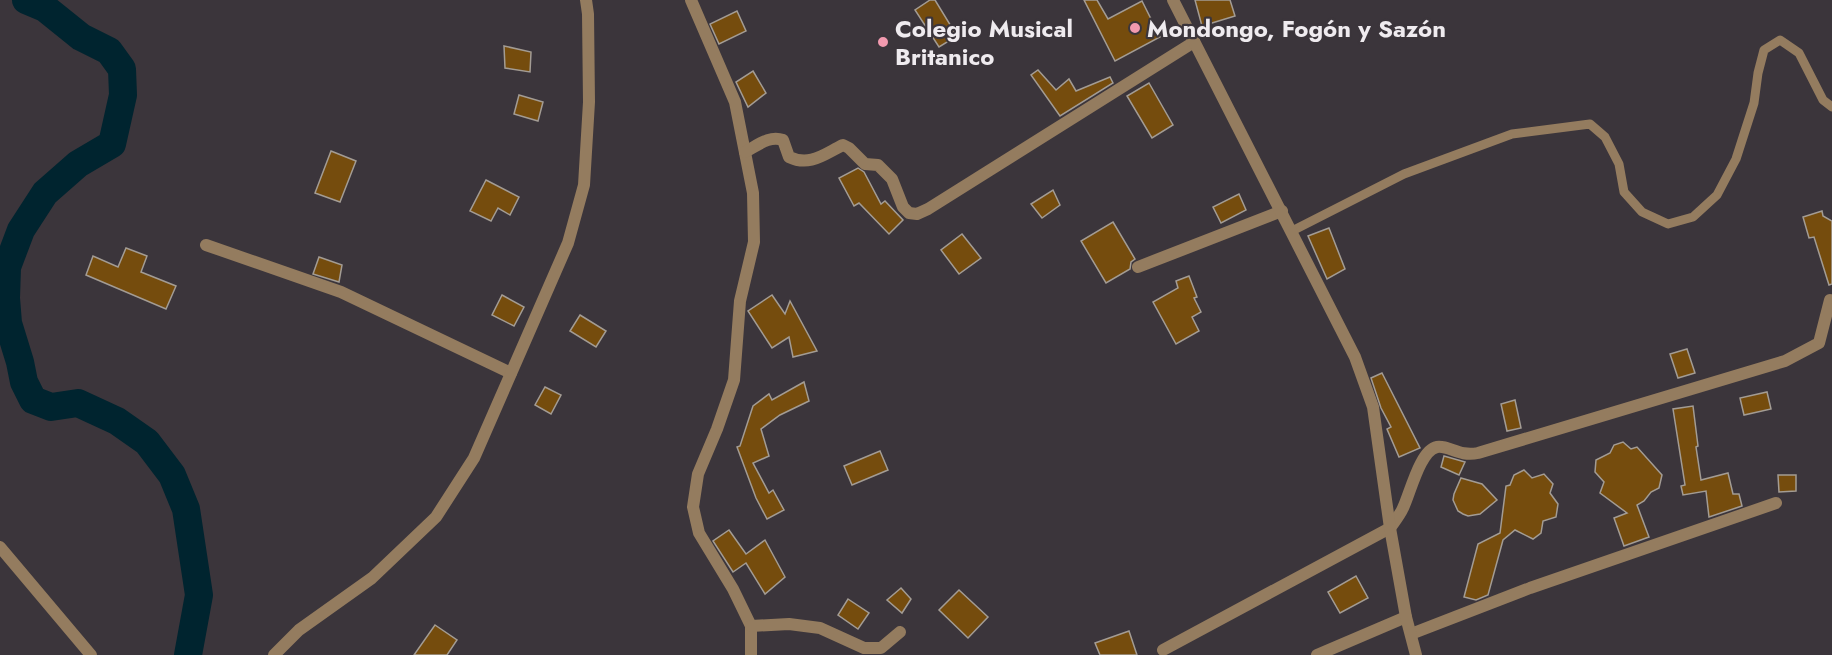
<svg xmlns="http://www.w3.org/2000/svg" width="1832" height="655" font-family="Jost,sans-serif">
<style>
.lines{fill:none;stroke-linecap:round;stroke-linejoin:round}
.river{stroke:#00242f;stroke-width:28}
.building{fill:#754c0d;stroke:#a39c94;stroke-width:1.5}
.service{stroke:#947c5f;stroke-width:9}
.minor{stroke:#947c5f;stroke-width:12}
.tertiary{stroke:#947c5f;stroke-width:12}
.poi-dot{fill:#f29aaf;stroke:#3b353b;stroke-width:2}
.labels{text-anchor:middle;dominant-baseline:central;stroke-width:4.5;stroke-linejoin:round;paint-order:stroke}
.poi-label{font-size:24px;font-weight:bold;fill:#efebef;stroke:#3b353b;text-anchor:start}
</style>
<rect width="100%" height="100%" fill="#3b353b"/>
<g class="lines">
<path class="river" d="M26 0 45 8 81 37 109 51 122 69 123 95 112 144 78 164 45 193 21 230 7 267 6 298 8 323 20 362 24 382 33 400 51 407 78 403 117 421 147 442 172 475 186 509 199 595 188 655"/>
</g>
<g class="building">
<path d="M930 0H935L957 36 939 47 915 10Z"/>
<path d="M1084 0H1097L1108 19 1142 1 1160 37 1115 61Z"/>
<path d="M1195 0H1230L1235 16 1202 26Z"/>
<path d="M737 11 746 31 719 44 710 24Z"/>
<path d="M504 46 531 52 530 72 505 68Z"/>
<path d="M1038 70 1056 90 1069 79 1076 91 1110 77 1113 83 1060 116 1031 75Z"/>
<path d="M753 71 766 93 748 107 736 82Z"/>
<path d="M1149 83 1173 125 1152 138 1127 96Z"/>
<path d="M519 95 543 102 538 121 514 114Z"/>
<path d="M331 151 356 161 340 202 315 193Z"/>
<path d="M858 168 864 172 881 204 885 201 903 220 889 234 859 203 854 206 839 178Z"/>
<path d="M486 180 519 197 510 215 498 208 491 221 470 211Z"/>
<path d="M1053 190 1060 205 1042 218 1031 204Z"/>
<path d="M1239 194 1246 210 1221 223 1213 207Z"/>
<path d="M1822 211 1823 216 1832 221V284L1829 285 1814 237 1809 238 1803 217Z"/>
<path d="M1113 222 1135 259 1131 262 1130 269 1106 283 1081 241Z"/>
<path d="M1329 228 1345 269 1327 279 1308 236Z"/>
<path d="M962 234 981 258 959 274 941 250Z"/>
<path d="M126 248 147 256 141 272 176 286 166 309 86 275 93 256 118 267Z"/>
<path d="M319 257 342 265 339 282 313 274Z"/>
<path d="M1189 276 1197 297 1194 298 1201 312 1192 317 1199 331 1176 344 1153 302 1178 288 1176 281Z"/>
<path d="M502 295 524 307 514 326 492 315Z"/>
<path d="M772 295 785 314 790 301 817 351 793 357 789 337 772 348 748 311Z"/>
<path d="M580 315 606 331 596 347 570 331Z"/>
<path d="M1687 349 1695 373 1678 378 1670 354Z"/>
<path d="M1382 373 1420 448 1399 457 1387 429 1391 427 1381 408 1371 378Z"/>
<path d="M804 382 809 401 780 415 761 429 769 456 753 463 769 493 773 490 784 510 767 519 756 498 737 447 740 446 753 406 769 394 772 400Z"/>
<path d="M545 387 561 395 551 414 535 405Z"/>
<path d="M1767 392 1771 409 1744 415 1740 398Z"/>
<path d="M1515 400 1521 428 1507 431 1501 404Z"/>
<path d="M1693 406 1698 446 1696 447 1701 480 1728 473 1733 494H1739L1742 506 1709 517 1706 491 1683 495 1681 486 1685 485 1673 409Z"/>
<path d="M1623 442 1631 449 1637 447 1662 475 1659 488 1651 492 1644 501 1637 505 1649 537 1624 546 1614 518 1627 513 1600 493 1604 482 1595 472 1596 460 1610 453 1614 445Z"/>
<path d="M880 451 888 470 852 485 844 466Z"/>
<path d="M1444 456 1465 462 1459 475 1441 467Z"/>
<path d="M1524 470 1532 478 1544 474 1553 484 1550 493 1558 504 1556 517 1543 521 1541 533 1533 539 1515 530 1503 540 1488 595 1476 600 1464 597 1478 544 1500 533 1506 486 1510 485 1514 475Z"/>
<path d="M1778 475H1796V491L1779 492Z"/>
<path d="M1461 478 1482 484 1497 500 1480 514 1468 516 1463 514 1458 511 1453 500 1454 494Z"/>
<path d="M729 530 746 554 765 540 785 577 765 594 746 563 733 572 713 541Z"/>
<path d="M1356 576 1368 598 1340 613 1328 592Z"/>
<path d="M901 588 911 599 902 613 887 600Z"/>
<path d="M959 590 988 617 968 638 939 610Z"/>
<path d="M848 599 869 613 858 629 838 615Z"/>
<path d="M435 625 457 640 447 655H414Z"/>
<path d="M1129 631 1137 655H1100L1095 643Z"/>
</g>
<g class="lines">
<path class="service" d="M1292 231 1404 174 1512 134 1590 124 1605 137 1619 164 1624 192 1642 212 1668 224 1693 217 1717 195 1736 159 1754 103 1758 73 1764 50 1780 40 1799 53 1823 100 1832 107"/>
<g class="minor">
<path d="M691 0 735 102 753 193 754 242 740 301 734 380 717 429 698 474 693 507 699 533 733 589 751 626V655"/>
<path d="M745 152C757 146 769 135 783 140L789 157C810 167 824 154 843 145L849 148 865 164 878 165 892 179 903 207 909 213 917 214 928 209 1194 42"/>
<path d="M206 245 341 292 511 373"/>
<path d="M1138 267 1282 211"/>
<path d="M0 547 91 655"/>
<path d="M751 626 789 624 820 628 864 648H881L900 632"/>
<path d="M1411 634 1530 588 1776 503"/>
<path d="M1163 650 1390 528C1395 521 1400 515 1403 508 1410 494 1420 450 1437 447 1449 445 1459 457 1478 453L1785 361 1819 343 1830 300"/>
<path d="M274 655 299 630 372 578 436 517 474 458 568 243 584 185 589 102 588 14 586 0"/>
<path d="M1317 655 1406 617"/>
</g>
<path class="tertiary" d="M1173 0 1355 357 1373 407 1390 528 1406 617 1416 655"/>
</g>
<g class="poi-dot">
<circle cx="1135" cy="28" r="6"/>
<circle cx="883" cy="42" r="6"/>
</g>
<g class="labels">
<g class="poi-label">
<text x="895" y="28">Colegio Musical<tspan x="895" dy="28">Britanico</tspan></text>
<text x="1147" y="28">Mondongo, Fogón y Sazón</text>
</g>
</g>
</svg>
